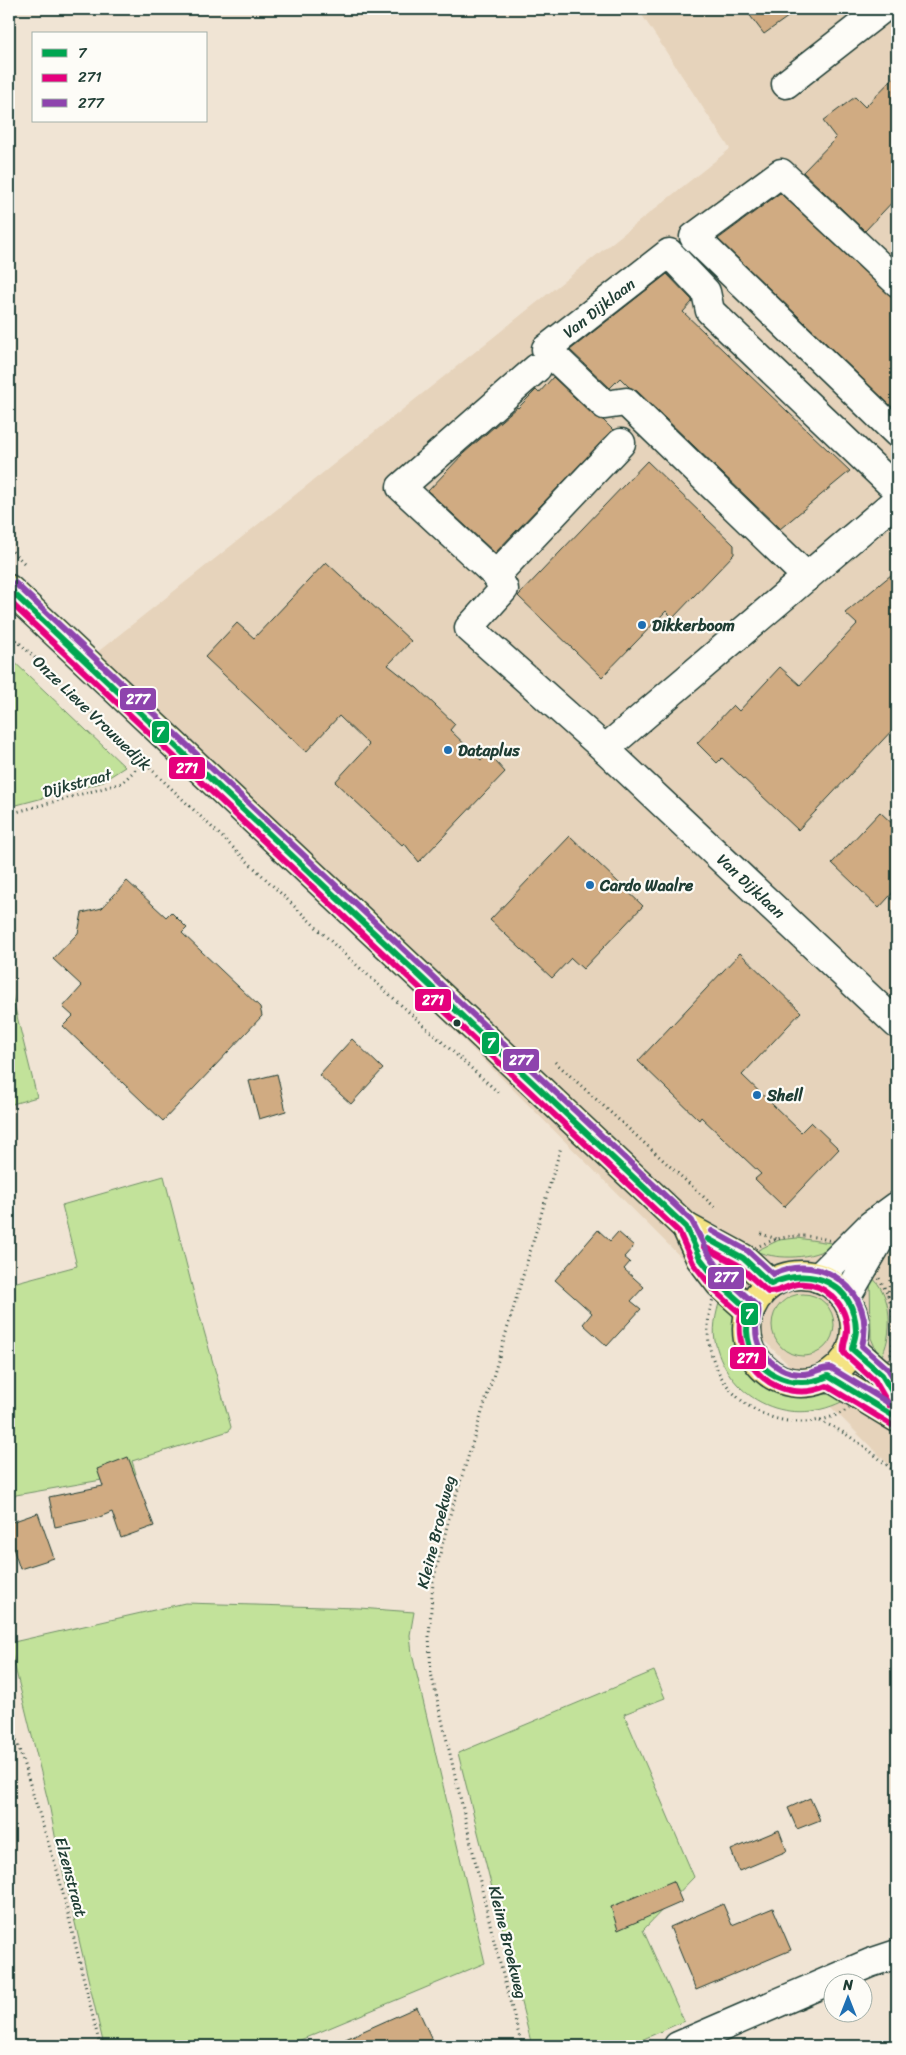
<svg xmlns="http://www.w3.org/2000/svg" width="906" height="2055" font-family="Sriracha,sans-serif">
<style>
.built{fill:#e6d3bb}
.green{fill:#c2e29a;stroke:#709067}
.building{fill:#d0ab82;stroke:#1f3d34}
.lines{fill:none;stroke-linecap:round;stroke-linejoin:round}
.minor-casing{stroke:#1f3d34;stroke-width:31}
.major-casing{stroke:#1f3d34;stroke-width:31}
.path{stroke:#1f3d34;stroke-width:3;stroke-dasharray:1 4;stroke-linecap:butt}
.minor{stroke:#fdfcf7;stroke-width:28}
.major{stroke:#f4e382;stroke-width:28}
.bus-1-casing{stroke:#fdfcf7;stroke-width:10}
.bus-2-casing{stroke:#fdfcf7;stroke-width:10}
.bus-3-casing{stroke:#fdfcf7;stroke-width:10}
.bus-1{stroke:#00a651;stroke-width:6}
.bus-2{stroke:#e5007d;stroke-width:6}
.bus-3{stroke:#8e44ad;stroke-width:6}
.poi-dot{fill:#1f6fb2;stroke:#fdfcf7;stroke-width:2}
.bus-dot{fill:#1f3d34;stroke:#fdfcf7;stroke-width:2}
.labels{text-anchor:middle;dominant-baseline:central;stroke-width:4.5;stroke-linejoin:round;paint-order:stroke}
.street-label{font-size:16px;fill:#1f3d34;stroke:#fdfcf7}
.poi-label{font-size:16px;font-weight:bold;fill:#1f3d34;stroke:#fdfcf7;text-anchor:start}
.line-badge{stroke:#fdfcf7;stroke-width:2}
.badge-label{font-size:14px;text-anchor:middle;font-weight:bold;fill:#fff}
</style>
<rect width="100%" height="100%" fill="#f0e4d4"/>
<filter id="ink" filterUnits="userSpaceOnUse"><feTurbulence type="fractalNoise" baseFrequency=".02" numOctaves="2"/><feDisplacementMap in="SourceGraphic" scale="10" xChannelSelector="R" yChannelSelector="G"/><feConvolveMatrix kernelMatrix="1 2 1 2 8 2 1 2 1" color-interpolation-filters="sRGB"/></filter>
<g filter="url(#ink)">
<path class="built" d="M638 9H897V1473L85 662 730 149Z"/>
<g class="green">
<path d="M9 657 125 767 100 783 9 807Z"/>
<path d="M9 984 37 1097 9 1105Z"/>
<path d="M164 1176 197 1306 231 1427 229 1431 132 1461 136 1474 16 1495 9 1504V1284L77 1266 62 1205Z"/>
<path d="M797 1238 831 1243 832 1246C812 1259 780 1260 758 1252V1250L779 1240Z"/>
<path d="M870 1276C893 1293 894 1336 880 1359L871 1338Z"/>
<path d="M722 1292C725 1299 732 1308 734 1316 736 1331 734 1347 741 1361 751 1381 786 1390 805 1393 822 1396 829 1391 847 1399 792 1430 729 1402 715 1341 712 1325 718 1307 722 1292Z"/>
<circle cx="803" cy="1325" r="31"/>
<path d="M185 1603 359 1608 414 1612 410 1635 412 1654 485 1963 286 2046H104L57 1846 50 1809 9 1643Z"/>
<path d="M654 1671 665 1698 624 1714 694 1877 643 1930 684 2021 628 2046H532L458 1753Z"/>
</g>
<g class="building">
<path d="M745 9H799L764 34Z"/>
<path d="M897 74V197L865 231 803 172 836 138 823 121 855 97 865 107Z"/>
<path d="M780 193 897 302V412L718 239Z"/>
<path d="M667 274 692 300V302L683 312 850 471 780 529 637 391 629 387 620 378 610 388 570 350Z"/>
<path d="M553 377 594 416 603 420 613 430 495 553 428 491 464 453 517 407 518 408 536 390 539 393Z"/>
<path d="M647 461 734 545V554L673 618 666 611 602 677 518 596Z"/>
<path d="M326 562 411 641 388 665 417 688 455 724 450 730 481 760 488 753 505 772 419 862 404 843 402 845 335 782 369 745 339 716 306 752 205 657 237 623 254 638Z"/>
<path d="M897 570V725L798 830 722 758 717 763 697 743 733 705 739 711 780 667 800 685 857 624 845 613Z"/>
<path d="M880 812 897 828V888L879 908 832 863Z"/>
<path d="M570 836 643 906 583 969 571 958 552 978 490 920Z"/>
<path d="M127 881 166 917 171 912 187 928 182 933 260 1007 262 1016 163 1121 63 1026 73 1016 63 1007 82 986 53 959 78 933 82 913 102 908Z"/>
<path d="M740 953 801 1012 742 1075 801 1132 811 1122 839 1149 784 1207 755 1179 761 1174 701 1117 699 1120 638 1061Z"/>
<path d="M352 1039 383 1069 351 1104 319 1075Z"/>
<path d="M277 1074 286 1111 259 1119 249 1081Z"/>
<path d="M598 1230 610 1241 618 1232 634 1246 624 1257 630 1262 624 1269 644 1287 631 1301 641 1309 607 1346 583 1324 592 1313 555 1280Z"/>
<path d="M128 1457 154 1526 121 1538 112 1512 97 1518 55 1527 49 1497 103 1486 97 1469Z"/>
<path d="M38 1513 54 1558 20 1569 9 1536V1523Z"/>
<path d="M810 1798 820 1820 797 1829 788 1808Z"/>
<path d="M779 1830 787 1851 739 1871 731 1850Z"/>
<path d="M673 1881 682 1902 618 1930 611 1907Z"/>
<path d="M723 1904 732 1925 773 1908 791 1950 696 1990 670 1927Z"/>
<path d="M417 2007 435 2046H330Z"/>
</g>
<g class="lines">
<g class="minor-casing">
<g id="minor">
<path d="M786 84 882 9"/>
<path d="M897 282 781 173 694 237 897 433"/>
<path d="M537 368 401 487 496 575 504 589 469 628 605 749 897 1024"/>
<path d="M496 575 621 443"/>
<path d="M807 577 626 402 605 405 546 349 669 253 706 292 710 311 897 490"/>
<path d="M605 749 897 500"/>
<path d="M818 1278 871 1225 897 1206"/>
<path d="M846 1298 894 1215"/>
<path d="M678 2046 870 1963 897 1954"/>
</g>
</g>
<g class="major-casing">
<g id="major">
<path d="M9 589 686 1227 743 1258 771 1284"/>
<path d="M686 1227 700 1258 720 1284 750 1311"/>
<circle cx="801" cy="1329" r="54"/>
<path d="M852 1349 882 1375 897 1400"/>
<path d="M828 1376 897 1418"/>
</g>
</g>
<g class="path">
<path d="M9 548 26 565"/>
<path d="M9 633 340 950 501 1095"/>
<path d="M9 814 122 783 148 757"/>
<path d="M555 1062 717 1209"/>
<path d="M761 1234 777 1239"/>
<circle cx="801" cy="1329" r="93"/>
<path d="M888 1296 890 1280"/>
<path d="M820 1421C851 1434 872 1452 897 1474"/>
<path d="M9 1717 59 1877 100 2046"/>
<path d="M522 2046 494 1941 431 1673 429 1636 433 1582 449 1518 493 1377 561 1147"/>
</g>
<use href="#minor" class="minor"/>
<use href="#major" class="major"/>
<g class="bus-1-casing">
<g id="bus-1">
<path d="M9 589 686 1227 700 1258 720 1284 750 1311C749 1317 747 1324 747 1331 749 1373 793 1393 828 1376L897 1418"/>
<path d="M708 1239 743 1258 771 1284C810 1265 855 1283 856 1330 856 1336 853 1343 852 1349L882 1375 897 1400"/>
</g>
</g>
<g class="bus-2-casing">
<g id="bus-2">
<path d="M9 601 679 1232 693 1263 714 1290 741 1314C731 1365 779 1407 827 1386L892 1425"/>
<path d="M704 1247 738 1265 768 1292C778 1293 788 1285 798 1284 824 1282 847 1304 847 1330 847 1338 842 1345 844 1353L875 1381 889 1405"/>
</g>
</g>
<g class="bus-3-casing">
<g id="bus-3">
<path d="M15 583 692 1221 708 1253 726 1278 758 1307C760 1314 756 1322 756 1329 756 1354 778 1374 801 1374 812 1375 821 1367 831 1368L897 1408"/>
<path d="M712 1231 748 1251 773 1274C822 1251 877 1292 862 1346L888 1369 897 1383"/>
</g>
</g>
<use href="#bus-1" class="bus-1"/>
<use href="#bus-2" class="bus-2"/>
<use href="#bus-3" class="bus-3"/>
</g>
</g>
<g class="poi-dot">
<circle cx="642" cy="625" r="5"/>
<circle cx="448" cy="750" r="5"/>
<circle cx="590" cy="885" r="5"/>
<circle cx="757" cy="1095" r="5"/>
</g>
<circle class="bus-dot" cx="457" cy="1023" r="4.5"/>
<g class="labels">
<g class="street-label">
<text transform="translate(599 308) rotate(-38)">Van Dijklaan</text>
<text transform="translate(92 713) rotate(44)">Onze Lieve Vrouwedijk</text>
<text transform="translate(77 783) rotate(-15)">Dijkstraat</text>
<text transform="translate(751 886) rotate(43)">Van Dijklaan</text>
<text transform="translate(436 1532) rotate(-76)">Kleine Broekweg</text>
<text transform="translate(71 1877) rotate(75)">Elzenstraat</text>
<text transform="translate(508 1942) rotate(76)">Kleine Broekweg</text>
</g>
<g class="poi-label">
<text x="652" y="625">Dikkerboom</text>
<text x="458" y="750">Dataplus</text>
<text x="600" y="885">Cardo Waalre</text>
<text x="767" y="1095">Shell</text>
</g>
</g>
<g class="line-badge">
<rect x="119" y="687" width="38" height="24" rx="5" fill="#8e44ad"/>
<rect x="151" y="720" width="19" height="24" rx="5" fill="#00a651"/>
<rect x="168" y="756" width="38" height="24" rx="5" fill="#e5007d"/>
<rect x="414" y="988" width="38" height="24" rx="5" fill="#e5007d"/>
<rect x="481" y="1031" width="19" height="24" rx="5" fill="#00a651"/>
<rect x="502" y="1048" width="38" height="24" rx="5" fill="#8e44ad"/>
<rect x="707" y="1266" width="38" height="24" rx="5" fill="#8e44ad"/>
<rect x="740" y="1302" width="19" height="24" rx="5" fill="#00a651"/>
<rect x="729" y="1346" width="38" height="24" rx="5" fill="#e5007d"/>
</g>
<g class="badge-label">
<text x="138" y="704">277</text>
<text x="160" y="737">7</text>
<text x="187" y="773">271</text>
<text x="433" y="1005">271</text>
<text x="491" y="1048">7</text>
<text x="521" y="1065">277</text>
<text x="726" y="1282">277</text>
<text x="749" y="1319">7</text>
<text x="748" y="1363">271</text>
</g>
<rect width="906" height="2055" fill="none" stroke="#fdfcf7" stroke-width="30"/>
<rect x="15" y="15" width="876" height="2025" fill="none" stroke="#1f3d34" stroke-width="2" filter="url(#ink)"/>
<rect x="32" y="32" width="175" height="90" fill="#fdfcf7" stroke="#a4b0a9"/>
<rect x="42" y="49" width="25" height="8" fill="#00a651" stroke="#a4b0a9"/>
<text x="78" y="58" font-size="15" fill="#1f3d34">7</text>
<rect x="42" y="74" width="25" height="8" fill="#e5007d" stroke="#a4b0a9"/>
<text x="78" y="82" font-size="15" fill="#1f3d34">271</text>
<rect x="42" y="99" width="25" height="8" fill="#8e44ad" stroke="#a4b0a9"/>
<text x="78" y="108" font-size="15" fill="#1f3d34">277</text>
<g transform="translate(848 1998)"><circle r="24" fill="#fdfcf7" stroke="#a4b0a9"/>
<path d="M0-4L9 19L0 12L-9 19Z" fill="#1f6fb2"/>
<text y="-8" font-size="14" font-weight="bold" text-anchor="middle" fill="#1f3d34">N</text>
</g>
</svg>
